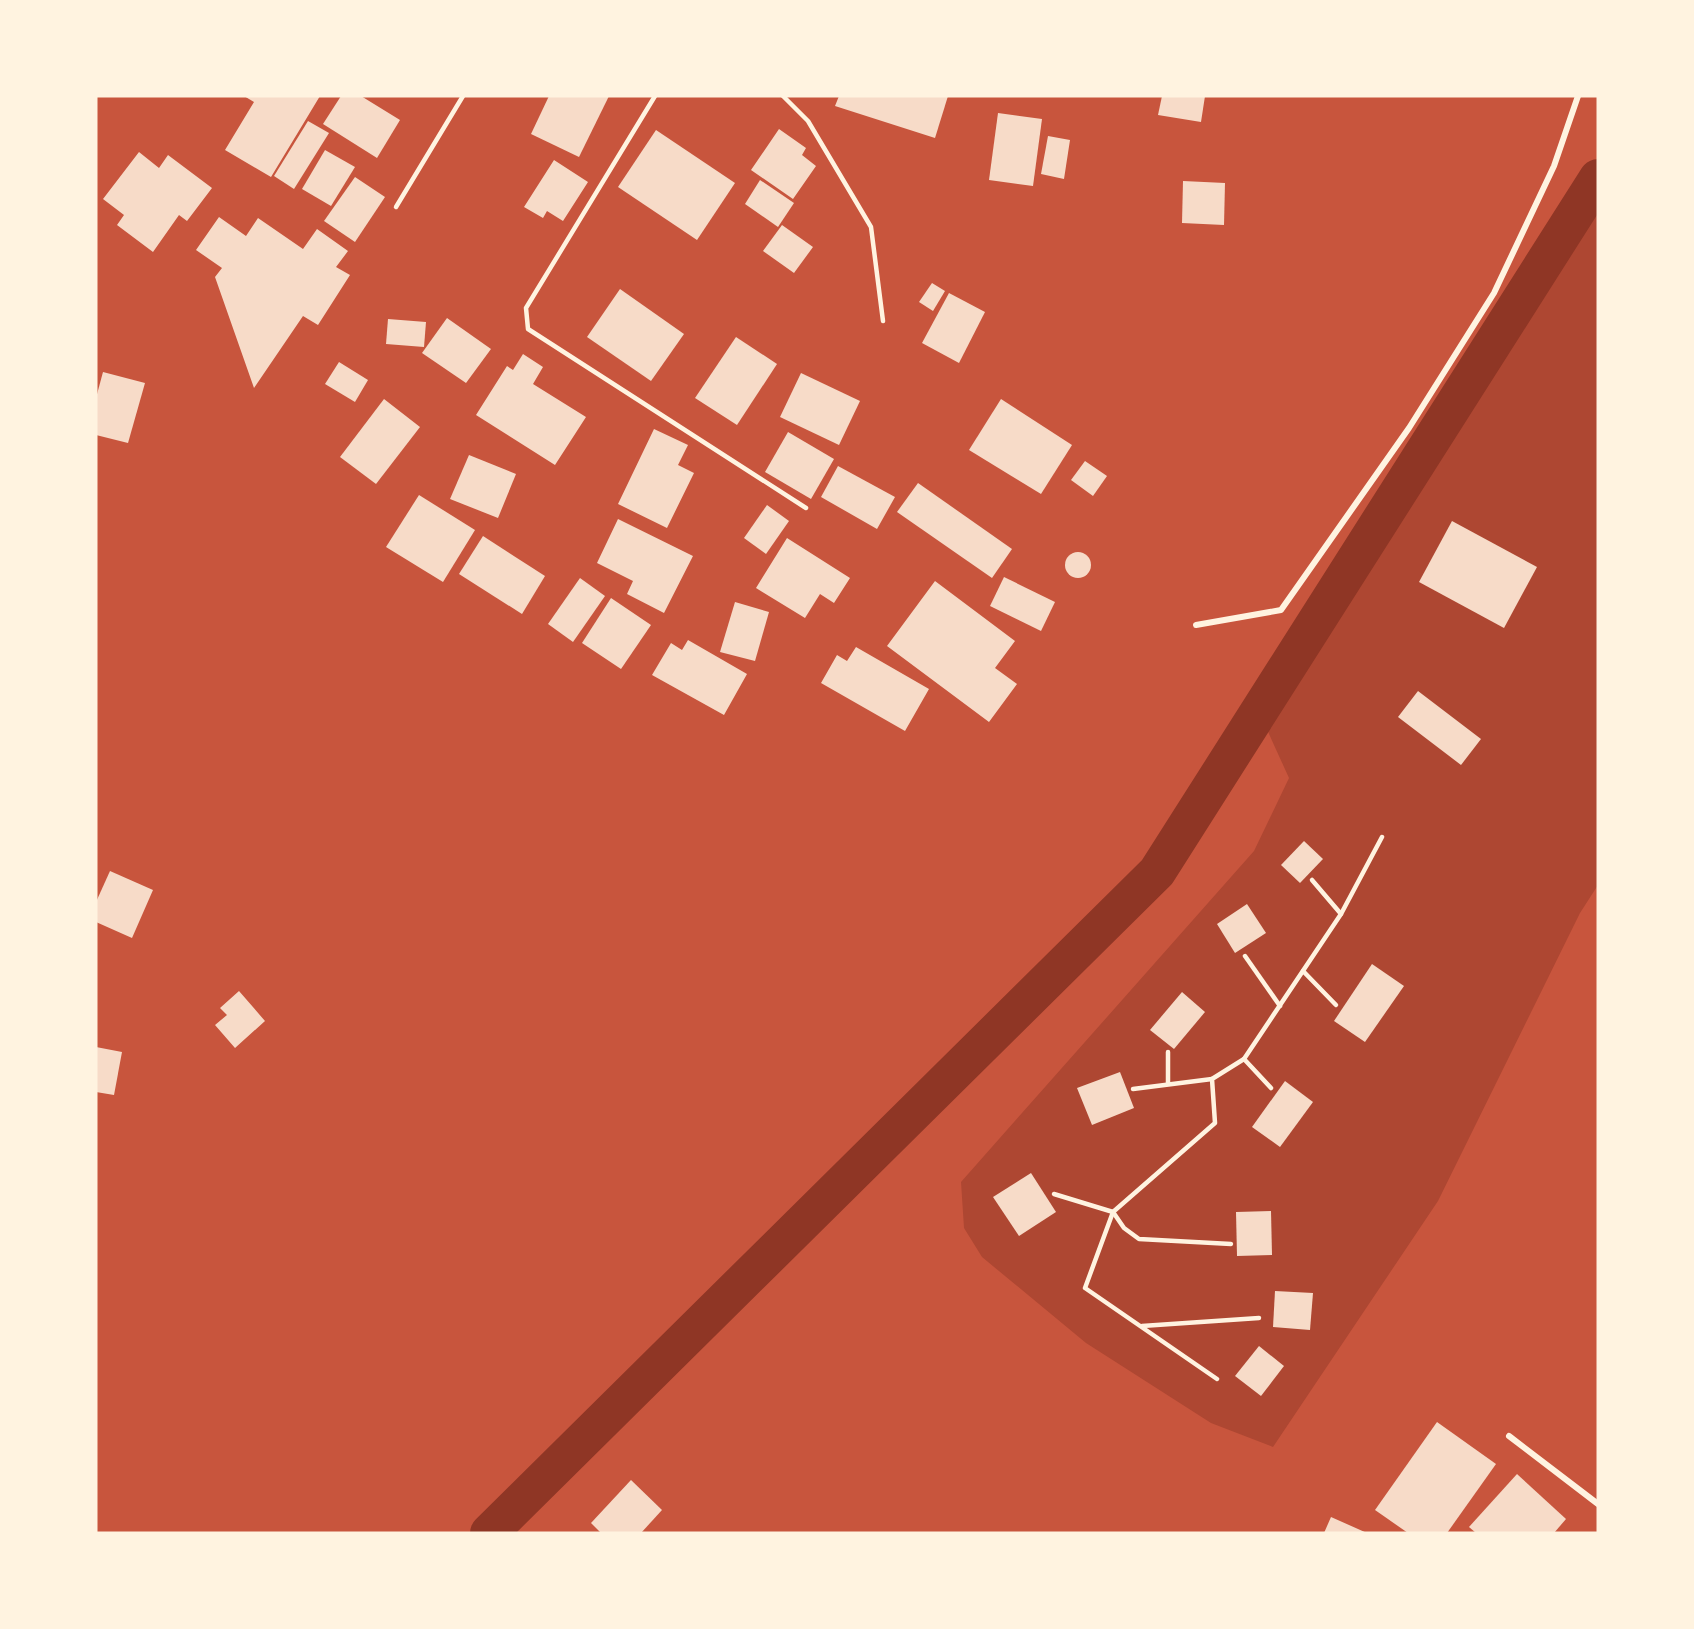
<svg xmlns="http://www.w3.org/2000/svg" width="1694" height="1629" font-family="'Roboto Serif',serif">
<style>
.green{fill:#ae4732}
.lines{fill:none;stroke-linecap:round;stroke-linejoin:round}
.canal{stroke:#8f3625;stroke-width:38}
.building{fill:#f7dbc8}
.service{stroke:#fff3e0;stroke-width:4.5}
.minor{stroke:#fff3e0;stroke-width:6}
</style>
<rect width="100%" height="100%" fill="#c8553d"/>
<path class="green" d="M1598 178V885L1580 913 1438 1201 1273 1447 1211 1423 1086 1343 982 1257 964 1228 961 1182 1254 851 1289 778 1259 712Z"/>
<g class="lines">
<path class="canal" d="M489 1533 1157 872 1598 178"/>
</g>
<g class="building">
<path d="M244 96H320L271 177 225 150 254 102Z"/>
<path d="M341 96H361L400 120 377 158 323 124Z"/>
<path d="M549 96H609L579 157 531 134Z"/>
<path d="M839 96H948L935 138 835 106Z"/>
<path d="M1162 96H1205L1201 122 1158 115Z"/>
<path d="M998 113 1042 119 1033 186 989 180Z"/>
<path d="M308 121 329 133 294 189 274 176Z"/>
<path d="M779 129 806 148 802 155 816 166 793 199 751 170Z"/>
<path d="M656 130 735 183 697 240 618 187Z"/>
<path d="M1048 136 1070 140 1064 179 1041 174Z"/>
<path d="M325 150 355 167 331 206 302 189Z"/>
<path d="M139 152 159 168 168 155 212 188 187 221 179 215 153 252 117 225 124 215 103 199Z"/>
<path d="M554 160 588 182 563 221 547 211 543 218 524 207Z"/>
<path d="M355 177 385 197 355 242 324 221Z"/>
<path d="M760 180 794 203 778 227 745 204Z"/>
<path d="M1183 181 1225 183 1224 225 1182 223Z"/>
<path d="M219 217 246 236 258 218 303 249 317 229 348 251 336 267 350 275 318 325 303 316 254 388 215 277 222 268 196 250Z"/>
<path d="M782 225 813 247 794 273 763 251Z"/>
<path d="M932 283 945 291 933 311 919 302Z"/>
<path d="M620 289 684 334 651 381 587 337Z"/>
<path d="M949 293 985 312 959 363 922 343Z"/>
<path d="M447 318 491 349 466 383 422 353Z"/>
<path d="M388 319 426 322 424 347 386 344Z"/>
<path d="M736 337 777 364 737 425 695 398Z"/>
<path d="M523 354 543 367 533 384 586 417 555 465 476 415 507 366 513 370Z"/>
<path d="M339 362 368 380 355 402 325 384Z"/>
<path d="M103 372 145 383 128 443 96 435V398Z"/>
<path d="M801 373 860 401 839 445 780 417Z"/>
<path d="M384 399 420 427 376 484 340 457Z"/>
<path d="M1001 399 1072 445 1041 494 969 450Z"/>
<path d="M654 429 688 445 678 465 694 473 667 528 618 504Z"/>
<path d="M788 432 834 459 811 499 765 472Z"/>
<path d="M469 455 516 474 498 518 450 499Z"/>
<path d="M1085 461 1107 476 1093 496 1071 480Z"/>
<path d="M838 466 895 497 877 529 821 497Z"/>
<path d="M918 483 1012 549 992 578 897 512Z"/>
<path d="M419 495 475 530 443 582 386 547Z"/>
<path d="M767 505 789 521 766 554 744 538Z"/>
<path d="M618 519 693 556 664 613 627 594 633 581 597 563Z"/>
<path d="M1452 521 1537 567 1504 628 1419 582Z"/>
<path d="M483 536 545 576 522 614 459 574Z"/>
<path d="M787 538 850 578 834 603 820 594 805 618 756 588Z"/>
<circle cx="1078" cy="565" r="13"/>
<path d="M1004 577 1055 602 1041 631 990 606Z"/>
<path d="M580 578 605 596 573 642 548 624Z"/>
<path d="M935 581 1015 641 995 668 1017 684 989 722 887 646Z"/>
<path d="M611 598 651 625 621 669 582 643Z"/>
<path d="M735 602 769 612 755 661 720 652Z"/>
<path d="M688 640 747 674 724 715 652 675 671 643 682 650Z"/>
<path d="M856 647 929 689 905 731 821 683 837 655 847 661Z"/>
<path d="M1418 691 1481 739 1461 765 1398 717Z"/>
<path d="M1304 841 1323 859 1300 883 1281 865Z"/>
<path d="M110 871 153 890 132 938 96 922V902Z"/>
<path d="M1247 904 1266 933 1235 953 1217 924Z"/>
<path d="M1372 964 1404 986 1365 1042 1334 1021Z"/>
<path d="M239 991 265 1021 235 1048 215 1025 227 1015 220 1008Z"/>
<path d="M1182 992 1205 1012 1174 1049 1150 1030Z"/>
<path d="M96 1047 122 1052 114 1095 96 1092Z"/>
<path d="M1120 1072 1134 1108 1092 1125 1077 1088Z"/>
<path d="M1285 1081 1313 1102 1280 1147 1252 1127Z"/>
<path d="M1031 1173 1056 1212 1019 1236 993 1197Z"/>
<path d="M1271 1211 1272 1255 1237 1256 1236 1212Z"/>
<path d="M1275 1291 1313 1293 1310 1330 1273 1327Z"/>
<path d="M1259 1346 1284 1366 1261 1396 1235 1376Z"/>
<path d="M1437 1422 1496 1464 1447 1533H1408L1375 1510Z"/>
<path d="M1517 1474 1566 1519 1554 1533H1476L1469 1527Z"/>
<path d="M631 1480 662 1510 641 1533H601L591 1523Z"/>
<path d="M1331 1517 1367 1533H1324Z"/>
</g>
<g class="lines">
<g class="service">
<path d="M655 96 526 308 528 329 806 508"/>
<path d="M783 96 808 121 871 227 883 321"/>
<path d="M396 207 463 96"/>
<path d="M1312 880 1341 914"/>
<path d="M1245 956 1280 1006"/>
<path d="M1303 971 1336 1005"/>
<path d="M1168 1052V1083"/>
<path d="M1244 1059 1271 1088"/>
<path d="M1133 1089 1212 1079"/>
<path d="M1054 1194 1113 1212 1124 1228 1139 1239 1231 1244"/>
<path d="M1142 1326 1259 1318"/>
<path d="M1217 1379 1085 1288 1113 1212 1215 1123 1212 1079 1244 1059 1341 914 1382 837"/>
</g>
<g class="minor">
<path d="M1196 625 1281 610 1409 428 1494 293 1554 166 1578 96"/>
<path d="M1509 1436 1598 1504"/>
</g>
</g>
<rect width="1694" height="1629" fill="none" stroke="#fff3e0" stroke-width="195"/>
</svg>
